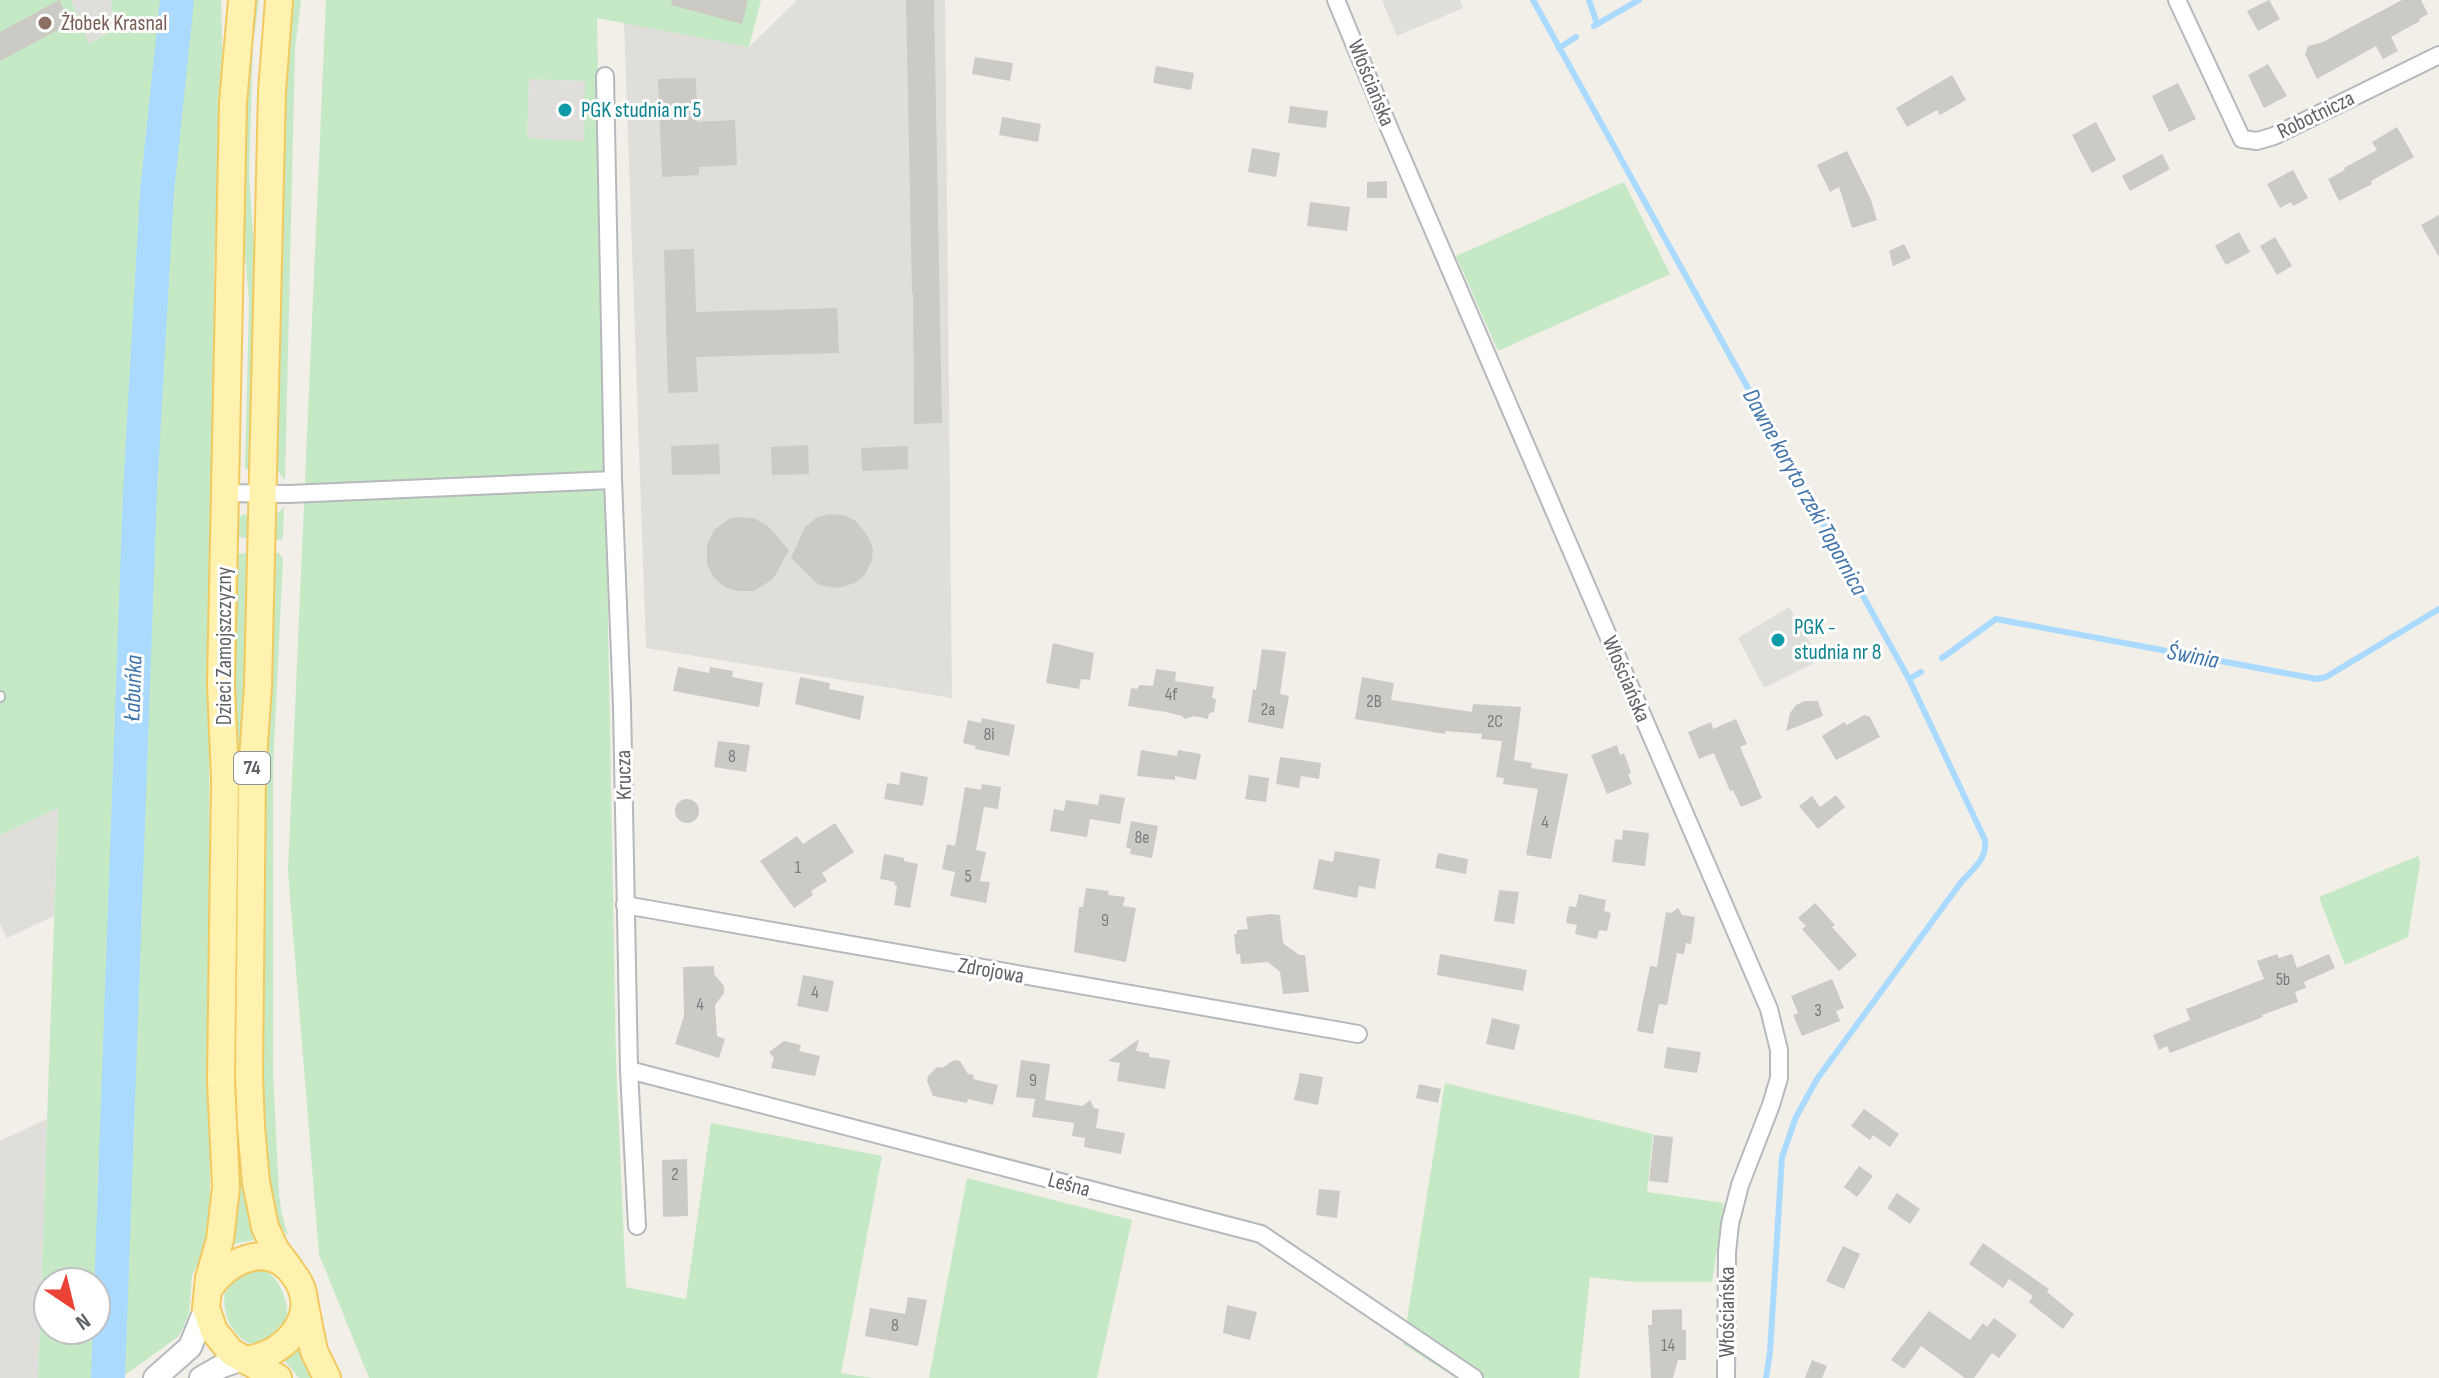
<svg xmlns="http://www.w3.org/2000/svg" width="2439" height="1378" font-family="'Sofia Sans Condensed',sans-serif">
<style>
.industrial{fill:#e0deda}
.green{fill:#c5e8c5;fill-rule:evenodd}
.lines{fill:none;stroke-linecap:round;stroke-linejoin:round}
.stream{stroke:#aadaff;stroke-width:6}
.river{stroke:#aadaff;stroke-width:34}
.building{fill:#cccac5}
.lane-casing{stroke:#b5b8bc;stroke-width:12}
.street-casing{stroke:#b5b8bc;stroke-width:20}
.secondary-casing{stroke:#b6babf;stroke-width:26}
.primary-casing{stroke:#f2c960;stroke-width:30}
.lane{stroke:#fff;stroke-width:8}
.street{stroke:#fff;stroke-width:16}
.secondary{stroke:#fff;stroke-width:22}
.primary{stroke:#fff2af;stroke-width:26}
.education-dot{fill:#8d6e63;stroke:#fff;stroke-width:3}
.culture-dot{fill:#0f9aa8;stroke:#fff;stroke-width:3}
.labels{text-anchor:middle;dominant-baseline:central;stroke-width:6;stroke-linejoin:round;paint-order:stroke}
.number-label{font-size:18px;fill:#7a7d7f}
.shield{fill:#fff;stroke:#8f9295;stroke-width:2}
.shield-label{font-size:20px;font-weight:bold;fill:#5f6368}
.education-label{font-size:22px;fill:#785e54;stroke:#fff;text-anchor:start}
.street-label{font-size:22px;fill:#5f6368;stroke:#fff}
.culture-label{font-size:22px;fill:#0d838f;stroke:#fff;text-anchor:start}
.water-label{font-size:24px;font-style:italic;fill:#4174aa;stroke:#fff}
</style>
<rect width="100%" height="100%" fill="#f1efe8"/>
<g class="industrial">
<path d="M71 0H111L114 29 88 44Z"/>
<path d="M797 0H945L952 698 646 648 624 22 749 47Z"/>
<path d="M1382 0H1460L1463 8 1397 36Z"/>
<path d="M529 79 586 81 584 142 527 138Z"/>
<path d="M1789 607 1820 660 1764 688 1738 638Z"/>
<path d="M58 808 54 916 7 938 0 923V835Z"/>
<path d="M47 1119 38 1378H0V1141Z"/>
</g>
<g class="green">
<path d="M0 0H71L89 44 114 29 111 0H221L223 73 214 268 213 545 209 622 210 1220 206 1249 192 1275 189 1314 179 1336 121 1378H38L58 808 0 835ZM48 1282H96V1330H48Z"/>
<path d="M252 0H259L253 44 249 175 256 274 252 467 249 470 245 468 249 301 241 206 247 48Z"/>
<path d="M291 0H301L295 48 285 480 276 469 285 44Z"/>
<path d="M326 0H761L749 47 597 18 616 1061 626 1287 686 1299 711 1123 882 1156 841 1373 872 1378H369L319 1254 288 871ZM529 79 585 81 584 141 527 138Z"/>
<path d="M1624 182 1670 274 1498 351 1456 256Z"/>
<path d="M284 507 283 537 281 540 272 539 274 517Z"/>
<path d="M245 514 251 520 250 538 236 537V518Z"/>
<path d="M249 553 240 1062 242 1171 254 1240 232 1244 235 554Z"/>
<path d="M272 553H279L283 559 273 767V1073L279 1195 282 1215 288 1235 281 1229 275 1212 266 1154 260 1003Z"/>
<path d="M2418 856 2420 863 2408 937 2345 965 2319 897Z"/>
<path d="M1445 1083 1653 1134 1647 1192 1724 1203 1712 1282H1634L1590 1277 1579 1378H1456L1403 1344Z"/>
<path d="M967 1178 1132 1220 1097 1378H929Z"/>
<path d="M253 1268C258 1269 262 1269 266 1271 281 1279 292 1309 285 1325 281 1333 268 1341 261 1347 231 1342 218 1309 227 1281Z"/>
<path d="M299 1344 316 1378H299L283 1359Z"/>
</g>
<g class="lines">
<g class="stream">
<path d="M1533 0 1909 679 1985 840C1987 859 1974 868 1962 881L1817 1079 1796 1117 1782 1157 1770 1352 1766 1378"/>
<path d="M1589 0 1597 24"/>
<path d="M1594 26 1639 0"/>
<path d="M1559 48 1576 37"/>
<path d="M1942 658 1996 619 2317 679 2326 677 2439 609"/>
<path d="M1909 679 1921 672"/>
</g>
<path class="river" d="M108 1378 140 491 157 192 177 0"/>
</g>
<g class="building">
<path d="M59 0 71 23 0 61V32Z"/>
<path d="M672 0H748L742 24 671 5Z"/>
<path d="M906 0H934L942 423 914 424 913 293 912 294Z"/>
<path d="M2269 0 2280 19 2258 31 2247 11Z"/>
<path d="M2402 0H2421L2428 14 2419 19 2420 21 2391 37 2398 51 2383 59 2376 46 2317 79 2305 54 2308 46 2323 42Z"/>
<path d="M975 57 1013 63 1010 81 972 74Z"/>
<path d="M2268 64 2287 96 2264 108 2248 75Z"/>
<path d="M1156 66 1194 73 1191 90 1153 83Z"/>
<path d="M1952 75 1966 100 1940 115 1937 110 1907 127 1896 108Z"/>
<path d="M696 78 697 122 735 120 737 165 699 167V175L662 177 658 79Z"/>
<path d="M2178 83 2196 119 2169 132 2152 96Z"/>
<path d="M1290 106 1328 111 1326 128 1288 123Z"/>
<path d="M1002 117 1041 124 1038 142 999 135Z"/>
<path d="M2096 122 2116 160 2092 173 2072 135Z"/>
<path d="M2397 127 2414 157 2371 181 2372 184 2339 201 2328 179 2345 170 2344 168 2377 150 2372 142Z"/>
<path d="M1252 148 1280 153 1276 177 1248 172Z"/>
<path d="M1847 151 1871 200 1877 220 1852 228 1839 187 1830 192 1817 165Z"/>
<path d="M2162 154 2170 169 2130 191 2122 176Z"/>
<path d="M2293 170 2308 198 2293 206 2291 202 2280 208 2267 184Z"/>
<path d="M1387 181V198H1367V182Z"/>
<path d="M1310 202 1350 207 1347 231 1307 226Z"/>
<path d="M2439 215V257L2421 225Z"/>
<path d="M2239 232 2250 252 2226 265 2215 246Z"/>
<path d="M2275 237 2292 266 2277 275 2260 246Z"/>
<path d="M1904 244 1911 258 1893 266 1889 251Z"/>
<path d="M694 249 696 312 837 308 839 353 696 357 698 392 668 393 664 250Z"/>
<path d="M719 444 720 474 672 475 671 446Z"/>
<path d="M808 445 809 474 772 475 771 447Z"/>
<path d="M908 446V469L862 471 861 448Z"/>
<path d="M828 514 844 515 856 521 869 538 873 549 872 560 865 575 855 583 838 588 819 585 791 558 805 527 816 518Z"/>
<path d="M737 517 753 518 767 525 789 550 773 579 754 591H738L725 587 713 577 707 564V544L714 530 729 519Z"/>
<path d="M1053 643 1094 653 1090 680 1081 679 1079 689 1046 683Z"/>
<path d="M1262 649 1286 652 1280 694 1289 696 1283 729 1248 722 1253 689 1256 690Z"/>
<path d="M678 667 709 673 710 667 733 671 732 677 763 683 759 707 673 691Z"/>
<path d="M1156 669 1176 672 1175 681 1214 687 1212 697 1216 700 1214 712 1209 713 1208 719 1194 716 1185 719 1182 716 1166 712 1128 706 1131 688 1137 689 1140 685 1153 686Z"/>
<path d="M800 677 830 683 829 689 864 696 860 720 795 704Z"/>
<path d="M1362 677 1394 683 1391 700 1472 712 1473 704 1521 707 1514 760 1532 763 1531 768 1568 774 1551 859 1526 855 1538 789 1503 784 1504 778 1496 777 1502 741 1481 739 1482 734 1445 731V734L1355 719Z"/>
<path d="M1805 701H1818L1823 716 1786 731 1790 713 1796 705Z"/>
<path d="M1864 715 1870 717 1880 737 1836 760 1822 736 1844 722 1847 725Z"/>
<path d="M982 718 1015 725 1009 756 975 749 976 746 963 743 968 720 981 723Z"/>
<path d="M1736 719 1747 744 1740 747 1762 798 1741 807 1733 790 1730 791 1714 753 1699 759 1688 732 1711 722 1713 729Z"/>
<path d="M718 741 750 745 746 772 714 767Z"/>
<path d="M1617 745 1620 755 1624 753 1631 773 1628 774 1632 784 1607 794 1591 755Z"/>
<path d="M1141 750 1177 756 1178 750 1201 754 1196 780 1175 776V780L1137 776Z"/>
<path d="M1280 757 1321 763 1319 779 1301 776 1299 788 1276 784Z"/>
<path d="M901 772 928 777 923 806 884 799 887 783 899 785Z"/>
<path d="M1249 775 1269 778 1266 802 1245 799Z"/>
<path d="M982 784 1001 787 998 809 984 807 976 850 986 852 980 881 990 882 986 903 950 896 955 872 942 869 947 844 955 846 965 787 981 790Z"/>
<path d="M1100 794 1125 798 1120 824 1090 819 1087 837 1050 831 1054 809 1064 811 1066 800 1098 805Z"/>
<path d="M1836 795 1845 807 1818 829 1799 806 1812 796 1820 807Z"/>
<circle cx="687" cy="811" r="12"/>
<path d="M1131 821 1158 826 1152 858 1130 854 1131 849 1126 847Z"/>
<path d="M835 823 854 852 822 873 827 881 811 891 813 895 794 908 760 861 797 836 803 844Z"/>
<path d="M1623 830 1649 833 1645 866 1612 862 1615 839 1622 840Z"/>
<path d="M1335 851 1380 859 1375 889 1359 886 1357 898 1313 889 1319 859 1333 862Z"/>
<path d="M1438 853 1468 859 1466 874 1435 868Z"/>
<path d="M884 854 904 858V861L918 864 910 908 894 905 897 886 894 885 895 882 880 879Z"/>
<path d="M1086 888 1109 891 1108 895 1125 897 1123 906 1136 908 1126 962 1074 952 1079 907H1083Z"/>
<path d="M1499 890 1519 892 1514 924 1494 921Z"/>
<path d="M1579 894 1606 900 1604 911 1611 913 1607 931 1599 930 1597 939 1575 934 1577 925 1566 923 1569 906 1576 907Z"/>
<path d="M1815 903 1835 925 1832 927 1857 955 1839 971 1802 929 1806 926 1798 918Z"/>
<path d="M1678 908 1682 915 1695 917 1691 944 1686 943 1684 954 1677 953 1667 1005 1659 1004 1653 1034 1637 1031 1650 966 1657 967 1666 912 1671 913Z"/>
<path d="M1270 914 1280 915 1283 943 1299 955H1305L1309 992 1283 994 1280 972 1268 962 1241 964 1240 954H1236L1234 934H1237V930L1248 929 1246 917Z"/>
<path d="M1440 954 1527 970 1523 991 1437 975Z"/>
<path d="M2277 954 2279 958 2292 954 2297 968 2329 954 2335 968 2304 982 2306 988 2295 992 2298 1002 2262 1015 2263 1017 2170 1053 2167 1046 2159 1050 2153 1035 2190 1020 2186 1009 2264 979 2257 961Z"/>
<path d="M714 966V974L724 986V993L715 1005 717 1036 725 1039 719 1058 675 1044 684 1016 683 967Z"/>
<path d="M803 975 834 981 828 1012 797 1006Z"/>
<path d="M1832 979 1844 1008 1836 1011 1840 1021 1802 1036 1793 1015 1798 1013 1791 996Z"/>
<path d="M1492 1018 1520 1025 1514 1050 1486 1044Z"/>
<path d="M1139 1039 1136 1051 1149 1053V1057L1170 1060 1165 1089 1117 1081 1120 1063 1108 1061Z"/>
<path d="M784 1041 801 1045 799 1051 820 1056 815 1076 771 1068 774 1058 769 1052Z"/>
<path d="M1667 1047 1701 1052 1697 1073 1664 1068Z"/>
<path d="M954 1060 960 1061 968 1074 974 1075 973 1079 998 1085 993 1105 968 1099 967 1103 933 1096 927 1081 928 1076 937 1067 942 1068Z"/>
<path d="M1021 1060 1050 1064 1045 1100 1083 1106 1090 1100 1094 1108 1099 1109 1096 1128 1125 1133 1121 1154 1084 1147 1085 1138 1072 1136 1074 1123 1032 1117 1035 1099 1016 1097Z"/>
<path d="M1300 1073 1323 1077 1318 1105 1294 1100Z"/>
<path d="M1419 1084 1441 1089 1438 1103 1416 1098Z"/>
<path d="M1864 1109 1899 1134 1890 1147 1873 1135 1870 1140 1851 1126Z"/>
<path d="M1654 1135 1673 1137 1668 1183 1649 1181Z"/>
<path d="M687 1159 688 1216 663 1217 662 1160Z"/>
<path d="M1859 1166 1873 1176 1857 1197 1844 1187Z"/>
<path d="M1319 1189 1340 1191 1337 1218 1316 1215Z"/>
<path d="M1897 1193 1920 1209 1910 1224 1887 1208Z"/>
<path d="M1983 1243 2049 1289 2047 1292 2074 1314 2063 1329 2029 1302 2033 1296 2009 1279 2003 1288 1969 1264Z"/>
<path d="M1843 1246 1860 1254 1844 1289 1826 1281Z"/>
<path d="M908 1297 927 1300 918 1346 865 1336 870 1308 905 1314Z"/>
<path d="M1227 1305 1257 1312 1250 1340 1223 1333Z"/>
<path d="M1682 1309V1330H1686V1360H1678L1673 1378H1651L1648 1325H1652V1310Z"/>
<path d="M1929 1311 1970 1340 1983 1323 1987 1327 1994 1318 2017 1335 1999 1358 1992 1353 1974 1378H1965L1921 1346 1904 1369 1891 1360Z"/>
<path d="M1812 1360 1827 1366 1822 1378H1805Z"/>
</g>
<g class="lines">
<g class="lane-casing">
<path id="lane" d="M0 696V697"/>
</g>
<g class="street-casing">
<g id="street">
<path d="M1336 0 1390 130 1769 1009 1779 1050V1078L1771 1105 1740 1185 1730 1224 1727 1252 1726 1378"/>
<path d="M2177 0 2242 139 2257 141 2274 136 2439 55"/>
<path d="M605 76 613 480 622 705 629 1070 637 1226"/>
<path d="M225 493 289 494 613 480"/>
<path d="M625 905 1358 1034"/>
<path d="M629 1070 1261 1234 1474 1378"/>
</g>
</g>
<g class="secondary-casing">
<g id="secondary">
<path d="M155 1378 190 1347 206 1308"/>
<path d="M201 1378 222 1366 243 1359"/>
</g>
</g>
<g class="primary-casing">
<g id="primary">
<path d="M242 0 233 103 221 684 225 779 221 1081 226 1187 220 1240 209 1278 206 1308 214 1331 231 1352 278 1378"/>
<path d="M279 0 272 92 258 686 252 773 249 1076 251 1127 256 1182 265 1227 275 1249 290 1269"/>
<path d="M210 1287C226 1262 266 1242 290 1270 325 1309 290 1354 246 1360"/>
<path d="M305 1306 314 1351 327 1378"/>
</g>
</g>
<use href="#lane" class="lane"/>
<use href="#street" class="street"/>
<use href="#secondary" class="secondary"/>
<use href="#primary" class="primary"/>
</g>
<circle class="education-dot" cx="45" cy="23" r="8"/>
<g class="culture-dot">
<circle cx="565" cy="110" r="8"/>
<circle cx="1778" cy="640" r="8"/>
</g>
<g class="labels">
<g class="number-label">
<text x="1171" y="694">4f</text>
<text x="1374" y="701">2B</text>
<text x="1268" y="709">2a</text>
<text x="1495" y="721">2C</text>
<text x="989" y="734">8i</text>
<text x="732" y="756">8</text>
<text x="1545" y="822">4</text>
<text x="1142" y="837">8e</text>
<text x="798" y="867">1</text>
<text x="968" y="876">5</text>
<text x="1105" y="920">9</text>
<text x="2283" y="979">5b</text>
<text x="815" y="992">4</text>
<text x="700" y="1004">4</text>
<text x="1818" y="1010">3</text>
<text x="1033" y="1080">9</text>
<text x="675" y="1174">2</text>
<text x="895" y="1325">8</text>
<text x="1668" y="1345">14</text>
</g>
<rect class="shield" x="234" y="752" width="36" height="32" rx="6"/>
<g class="shield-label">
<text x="252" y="768">74</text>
</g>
<g class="education-label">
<text x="61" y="23">Żłobek Krasnal</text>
</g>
<g class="street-label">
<text transform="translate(1371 83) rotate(68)">Włościańska</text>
<text transform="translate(2316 115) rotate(-26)">Robotnicza</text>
<text transform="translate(224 646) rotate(-90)">Dzieci Zamojszczyzny</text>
<text transform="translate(1626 679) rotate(67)">Włościańska</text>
<text transform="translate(624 775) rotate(-91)">Krucza</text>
<text transform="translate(991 971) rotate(10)">Zdrojowa</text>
<text transform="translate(1069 1185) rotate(15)">Leśna</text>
<text transform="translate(1727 1312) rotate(-90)">Włościańska</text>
</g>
<g class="culture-label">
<text x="581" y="110">PGK studnia nr 5</text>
<text x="1794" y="627">PGK -<tspan x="1794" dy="25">studnia nr 8</tspan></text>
</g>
<g class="water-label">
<text transform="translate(1805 492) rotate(61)">Dawne koryto rzeki Topornica</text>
<text transform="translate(2193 656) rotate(11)">Świnia</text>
<text transform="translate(133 688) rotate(-88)">Łabuńka</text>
</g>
</g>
<g transform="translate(72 1306) rotate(145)"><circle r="38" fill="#ffffff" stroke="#bfc1c3" stroke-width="2"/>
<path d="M0-6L14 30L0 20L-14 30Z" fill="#ea4335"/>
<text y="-12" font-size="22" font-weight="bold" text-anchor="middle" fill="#5f6368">N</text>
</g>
</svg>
